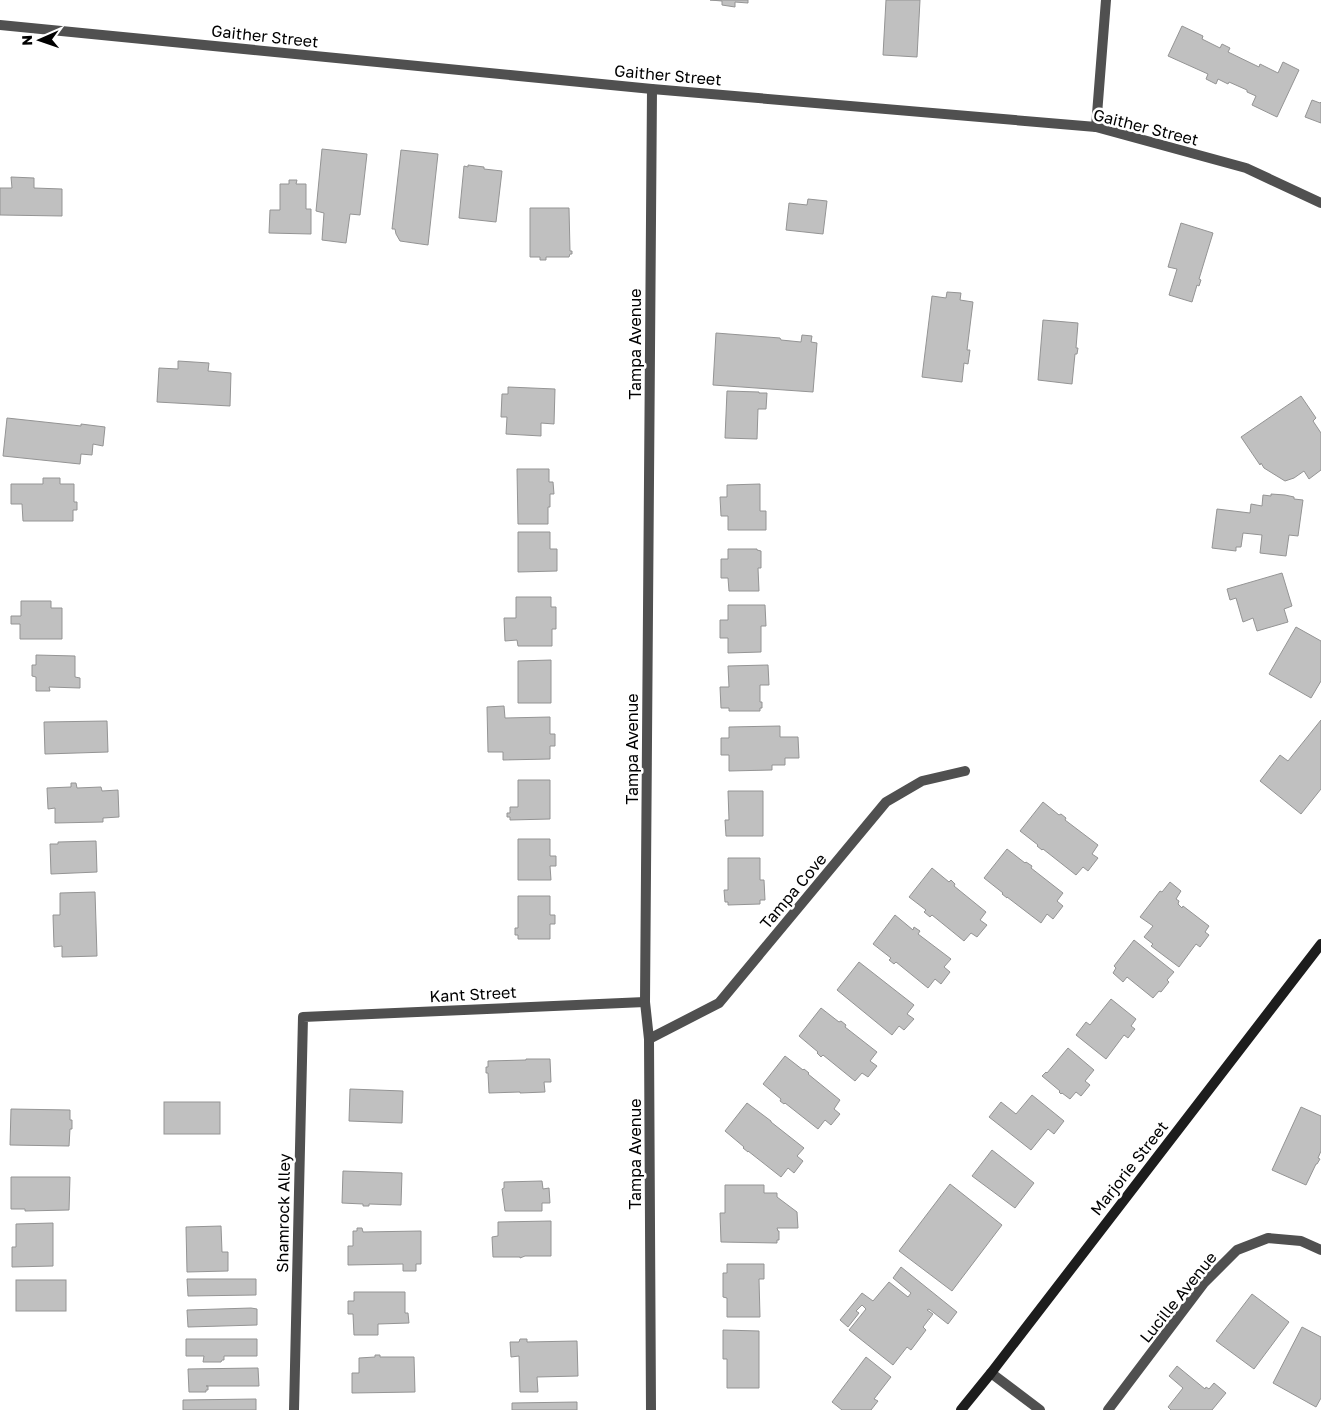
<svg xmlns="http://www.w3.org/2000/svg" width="1321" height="1410" font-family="'Golos Text',sans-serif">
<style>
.building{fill:#c0c0c0;stroke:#949494}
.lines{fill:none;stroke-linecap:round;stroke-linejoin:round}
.street{stroke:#505050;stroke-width:10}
.secondary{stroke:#1d1d1d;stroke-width:10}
.labels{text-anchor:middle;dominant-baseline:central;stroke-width:5;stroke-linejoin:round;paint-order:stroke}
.street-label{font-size:16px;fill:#000;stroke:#fff}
</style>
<rect width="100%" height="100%" fill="#fff"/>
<g class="building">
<path d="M710 0H748V3L735 2V7L722 5V1Z"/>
<path d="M886 0H920L917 57 883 55Z"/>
<path d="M1182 26 1203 36 1202 39 1220 48 1222 44 1230 48 1228 52 1259 67 1260 64 1278 73 1283 62 1299 70 1277 117 1252 105 1256 96 1247 92V90L1229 82 1228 84 1218 79 1216 84 1206 79 1208 74 1168 56Z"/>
<path d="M1312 100 1320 103 1321 102V123L1305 117Z"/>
<path d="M322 149 367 154 360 215 350 214 346 243 322 240 324 213 316 211Z"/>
<path d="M401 150 438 154 428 245 400 241 396 234 395 229H392Z"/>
<path d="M468 165 484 167V169L502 171 496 222 459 218 464 166 468 167Z"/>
<path d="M11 177 34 178V188L62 189V216L0 215V188H12Z"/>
<path d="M289 180H297L296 184H306V209H311V234L269 233 270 210H280V184H289Z"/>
<path d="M808 199 827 201 823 234 786 230 789 203 807 205Z"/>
<path d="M530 208H569L570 251H572V254H570L569 257H546V260H540V257H530Z"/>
<path d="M1181 223 1213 233 1199 279 1201 280 1199 286 1197 285 1192 302 1169 295 1177 269 1168 267Z"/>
<path d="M947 292 961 293 960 300 973 302 967 350H970L968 364 964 363 962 382 922 377 932 296 946 298Z"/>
<path d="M1043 320 1078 323 1076 348H1078L1077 354H1075L1072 384 1038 380Z"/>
<path d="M716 333 780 338 781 340 801 342 802 335 812 336 811 342 817 343 813 392 713 385Z"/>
<path d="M178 361 209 363 208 371 231 373 230 406 157 402 159 368 178 369Z"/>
<path d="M508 387 555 389 554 424 541 423V436L506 434 507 417H501L502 394H508Z"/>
<path d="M727 391 759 392V393H767L766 409H758L757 439 725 438Z"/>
<path d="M1301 396 1316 418 1313 421 1321 433V470L1309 479 1304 471 1294 478 1285 481 1264 468 1261 463 1260 465 1241 437Z"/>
<path d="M7 418 81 426V424L105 427 103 446 93 444 92 455 81 454 80 464 3 456Z"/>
<path d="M517 469H549V482H553L554 494H550V507H548V524H518Z"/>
<path d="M43 478H60V484H74V502H77V510H73V521H23L22 504H11V484H43Z"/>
<path d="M760 484V511H766V530H728V516H721L720 497H727V485Z"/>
<path d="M1271 494 1285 495 1294 497V499L1303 500 1298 536 1289 535 1286 556 1260 553 1262 535 1243 533 1241 547H1236V551L1212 548 1217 509 1250 513 1251 504 1262 506 1263 495 1271 496Z"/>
<path d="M518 532H550V549H557V571L518 572Z"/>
<path d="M728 549H757V550L761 551V568H758L759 591H729L728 578H721V559H728Z"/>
<path d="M1282 573 1292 606 1284 609 1288 622 1257 631 1253 618 1243 622 1236 598 1230 600 1227 589Z"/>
<path d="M516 597H551V607H556V629H552V646H518L517 640 505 641 504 618H516Z"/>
<path d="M21 601H51V608H62V639H20V624H11V616H21Z"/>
<path d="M728 605H765L766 626H761V652L728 653V638H720V620H728Z"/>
<path d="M1296 627 1321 641V681L1311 698 1269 674Z"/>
<path d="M36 655 75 656V677L80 678V688L49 687 50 691H36V677L32 676V665H36Z"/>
<path d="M551 660V703H518V661Z"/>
<path d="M768 665 769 685H760V702H762V708H760V711H729V708H721L720 687H729L728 666Z"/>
<path d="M504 706 505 718 550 717V734H555V746H550V759L503 760V752H488L487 707Z"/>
<path d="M1321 720V789L1301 814 1260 781 1280 755 1288 761Z"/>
<path d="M107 721 108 752 45 754 44 722Z"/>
<path d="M780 726V737H798L799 758H785V765H772V770L729 771V755H721V738H729V727Z"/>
<path d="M518 780H550V819L510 820V817H507V813H510V807H518Z"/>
<path d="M71 783H76L77 788 101 787 102 791 118 790 119 817 103 818V822L55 823V808L48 809 47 788 71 787Z"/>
<path d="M728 791H763V836H726L725 820H729Z"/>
<path d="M1043 802 1059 815 1061 814 1066 818 1065 820 1098 845 1092 854 1098 858 1088 871 1083 867 1076 875 1043 849 1042 850 1037 846 1038 845 1020 831Z"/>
<path d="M518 839H550V856H556V866H550L551 880H518Z"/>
<path d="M96 841 97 872 51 874 50 844H58V842Z"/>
<path d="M1007 849 1025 863 1026 862 1032 866 1031 868 1063 893 1057 901 1063 906 1053 919 1047 914 1041 923 1007 897V898L1002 894 1003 893 984 878Z"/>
<path d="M728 858H760V880H764L765 900H760V904L728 905V902H725L724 890H728Z"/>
<path d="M932 868 949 882 951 880 955 884 954 886 986 912 980 920 987 925 977 937 971 933 964 941 932 915 930 917 924 912 926 910 909 897Z"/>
<path d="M1170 882 1181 891 1176 899 1179 901 1178 904 1182 908 1183 906 1209 926 1205 932 1209 935 1200 947 1196 944 1179 967 1151 946 1153 944 1144 937 1153 926 1140 917 1160 891 1162 892Z"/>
<path d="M95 892 97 956 62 957V946L54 947 53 915H60V893Z"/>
<path d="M518 896H550V915H555V924H550V939H518V935H515V928H518Z"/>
<path d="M895 915 913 930 914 927 920 931 918 934 951 959 944 967 950 972 941 984 935 979 928 988 896 962 894 964 889 960 891 958 873 944Z"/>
<path d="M1134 940 1174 972 1167 980 1169 982 1161 992 1159 991 1153 998 1127 977 1123 982 1113 973 1116 968 1114 966Z"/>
<path d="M859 962 914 1005 907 1014 914 1019 904 1030 899 1026 892 1035 837 990Z"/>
<path d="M1111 999 1136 1019 1131 1026 1135 1029 1128 1038 1124 1035 1106 1059 1076 1035 1086 1022 1090 1025Z"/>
<path d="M821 1008 839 1022 841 1021 846 1025 845 1027 877 1052 870 1061 877 1066 868 1077 862 1073 855 1081 823 1055 821 1057 817 1053 818 1052 799 1036Z"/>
<path d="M1068 1048 1094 1070 1085 1081 1090 1085 1081 1096 1076 1092 1070 1099 1062 1093 1061 1094 1059 1092 1060 1091 1042 1076 1046 1072 1047 1073Z"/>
<path d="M785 1056 803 1070 804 1069 809 1073 808 1074 840 1100 834 1109 840 1114 831 1125 825 1120 818 1129 785 1103 784 1104 780 1101 781 1099 763 1084Z"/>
<path d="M526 1059H550L551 1082H544L545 1092 520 1093V1092L489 1093 488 1073H486V1067H488V1061L526 1060Z"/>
<path d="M350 1089 403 1091 402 1123 349 1121Z"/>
<path d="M1032 1095 1064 1121 1054 1134 1048 1129 1031 1150 989 1117 1001 1102 1016 1114Z"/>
<rect x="164" y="1102" width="56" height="32"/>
<path d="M747 1103 771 1121V1122L804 1148 797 1156 803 1161 794 1173 788 1168 781 1177 748 1151V1152L743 1148 744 1147 725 1131Z"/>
<path d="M1301 1107 1321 1116V1151L1318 1158 1320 1159 1317 1164H1316L1306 1185 1272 1170Z"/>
<path d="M11 1109 70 1110V1120H72V1129H70L69 1146 10 1145Z"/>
<path d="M992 1150 1034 1183 1015 1208 972 1176Z"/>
<path d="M343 1171 402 1173 401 1205 369 1204V1206H363V1204L342 1203Z"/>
<path d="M11 1177H70L69 1210 25 1211V1209H11Z"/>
<path d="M542 1181 543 1189 549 1188 550 1203H542V1211H505L502 1189 504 1188V1182Z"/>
<path d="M950 1184 1002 1225 952 1291 899 1251Z"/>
<path d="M725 1185H764V1193H777V1197L797 1212 798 1228H777L778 1231H779V1240H777V1243L721 1242 720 1213H725Z"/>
<path d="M551 1221V1256H525L520 1258V1257H493L492 1237 498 1236V1222Z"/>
<path d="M53 1223V1266L12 1267V1247H16V1224Z"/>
<path d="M221 1226 222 1252H228V1271L187 1272 186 1227Z"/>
<path d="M357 1228H362L363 1232 421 1231V1264H416V1271H403V1264L348 1265V1246H353V1231H357Z"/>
<path d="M727 1264H764V1279H759L760 1317H727V1298L723 1297V1273H727Z"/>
<path d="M901 1267 957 1312 948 1324 929 1309 927 1310 933 1314 923 1327 926 1330 911 1350 907 1347 893 1365 849 1330 866 1309 862 1305 856 1311 859 1313 848 1327 840 1320 862 1293 873 1301 889 1282 908 1297 911 1293 893 1278Z"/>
<path d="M187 1279H256V1295L188 1296Z"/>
<rect x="16" y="1280" width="50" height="31"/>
<path d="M354 1292H405V1313H408L409 1323 378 1324V1335H354L353 1314H348V1301H354Z"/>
<path d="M1252 1294 1289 1322 1254 1369 1216 1341Z"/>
<path d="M251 1308 257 1309V1325L188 1327 187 1310Z"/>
<path d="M1302 1327 1321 1337V1398L1316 1407 1273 1383Z"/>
<path d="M723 1330 759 1331V1388H727V1359H723Z"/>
<path d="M186 1339H257V1356H224V1360H222L221 1362H203L204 1356H186Z"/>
<path d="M520 1339H527V1342L577 1341 578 1376 537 1377 538 1392H520L519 1356 511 1357 510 1342H519Z"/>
<path d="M375 1355H380V1357H414L415 1392 352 1393V1373H359V1358L375 1357Z"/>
<path d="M866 1357 891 1377 874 1399 878 1401 871 1410H842L832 1402Z"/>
<path d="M1177 1366 1205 1389 1206 1387 1209 1389 1214 1383 1226 1393 1212 1410H1171L1168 1407 1183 1388 1169 1376Z"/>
<path d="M258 1368 259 1386H206H208V1390H206V1392H189L188 1369Z"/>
<path d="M256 1399V1410H183V1400Z"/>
<path d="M577 1402V1410H512V1403Z"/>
</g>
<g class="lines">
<g class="street">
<path d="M0 25 652 89 1096 127 1246 168 1321 203"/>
<path d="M1096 127 1106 0"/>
<path d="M649 1039 719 1003 886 802 922 781 965 771"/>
<path d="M991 1373 1040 1410"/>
<path d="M294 1410 303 1017 645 1002"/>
<path d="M651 1410 649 1039 645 1002 652 89"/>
<path d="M1108 1410 1204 1283 1237 1250 1268 1238 1301 1241 1321 1250"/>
</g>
<path class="secondary" d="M961 1410 991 1373 1321 944"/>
</g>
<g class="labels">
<g class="street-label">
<text transform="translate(265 36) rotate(6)">Gaither Street</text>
<text transform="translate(668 75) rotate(5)">Gaither Street</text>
<text transform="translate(1146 127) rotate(14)">Gaither Street</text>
<text transform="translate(635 344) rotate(-90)">Tampa Avenue</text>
<text transform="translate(632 749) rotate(-90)">Tampa Avenue</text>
<text transform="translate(793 891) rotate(-50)">Tampa Cove</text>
<text transform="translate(473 994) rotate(-3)">Kant Street</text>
<text transform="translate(635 1154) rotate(-90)">Tampa Avenue</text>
<text transform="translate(1129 1168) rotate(-52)">Marjorie Street</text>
<text transform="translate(283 1213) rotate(-89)">Shamrock Alley</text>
<text transform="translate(1178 1297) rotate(-51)">Lucille Avenue</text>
</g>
</g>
<g transform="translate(40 40) rotate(268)" stroke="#ffffff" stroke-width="4" paint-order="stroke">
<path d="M0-4L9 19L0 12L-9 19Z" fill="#000000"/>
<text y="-8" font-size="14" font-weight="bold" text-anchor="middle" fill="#000000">N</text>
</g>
</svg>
